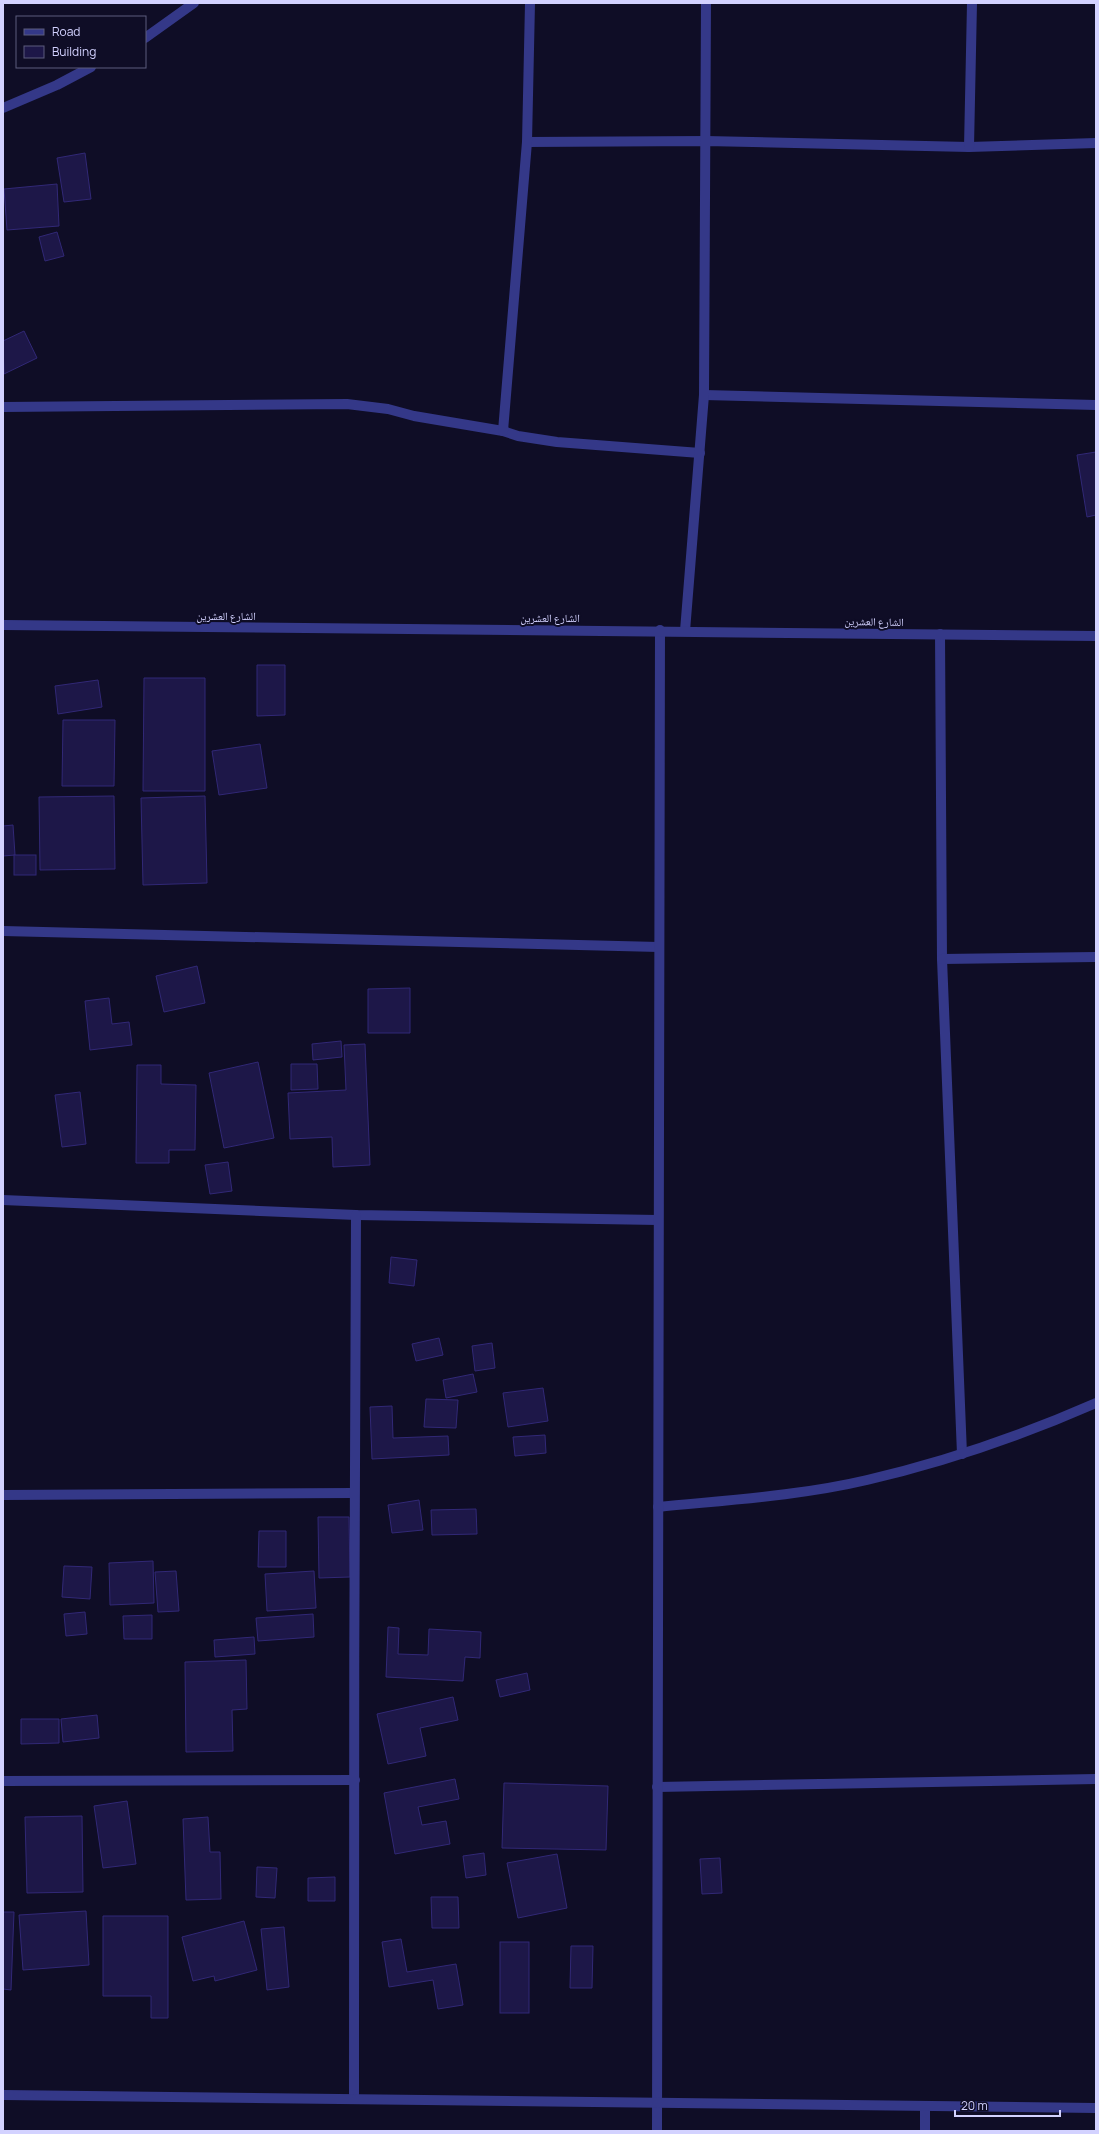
<svg xmlns="http://www.w3.org/2000/svg" width="1099" height="2134" font-family="Manrope,'Noto Naskh Arabic',sans-serif">
<style>
.building{fill:#1d1748;stroke:#312876}
.lines{fill:none;stroke-linecap:round;stroke-linejoin:round}
.minor{stroke:#343888;stroke-width:10}
.tertiary{stroke:#343888;stroke-width:10}
.labels{text-anchor:middle;dominant-baseline:central;stroke-width:4;stroke-linejoin:round;paint-order:stroke}
.street-label{font-size:11px;fill:#d3d2ff;stroke:#0f0d26}
</style>
<rect width="100%" height="100%" fill="#0f0d26"/>
<g class="building">
<path d="M85 153 91 199 64 202 57 158Z"/>
<path d="M57 184 59 226 7 230 4 189Z"/>
<path d="M57 232 64 256 45 261 39 237Z"/>
<path d="M24 331 37 358 4 374 3 341Z"/>
<path d="M1096 452V515L1087 517 1077 455Z"/>
<path d="M257 665H285V715L257 716Z"/>
<path d="M144 678H205V791H143Z"/>
<path d="M98 680 102 707 58 714 55 686Z"/>
<path d="M63 720H115L114 786H62Z"/>
<path d="M260 744 267 788 219 795 212 751Z"/>
<path d="M114 796 115 869 40 870 39 797Z"/>
<path d="M205 796 207 883 143 885 141 798Z"/>
<path d="M13 825 15 855 3 856V826Z"/>
<rect x="14" y="855" width="22" height="20"/>
<path d="M197 966 205 1003 164 1012 156 976Z"/>
<path d="M410 988V1033H368V989Z"/>
<path d="M109 998 112 1024 129 1022 132 1045 90 1050 85 1001Z"/>
<path d="M341 1041 342 1057 313 1060 312 1044Z"/>
<path d="M365 1044 370 1165 333 1167 332 1137 290 1139 288 1093 346 1090 344 1045Z"/>
<path d="M258 1062 274 1138 224 1148 209 1073Z"/>
<path d="M291 1064H317L318 1089 291 1090Z"/>
<path d="M137 1065H161V1084L196 1085 195 1150H169V1163H136Z"/>
<path d="M80 1092 86 1144 62 1147 55 1095Z"/>
<path d="M228 1162 232 1191 210 1194 205 1165Z"/>
<path d="M391 1257 417 1260 414 1286 389 1283Z"/>
<path d="M439 1338 443 1355 416 1361 412 1344Z"/>
<path d="M492 1343 495 1368 475 1371 472 1346Z"/>
<path d="M473 1374 477 1392 446 1398 443 1380Z"/>
<path d="M543 1388 548 1421 508 1427 503 1393Z"/>
<path d="M426 1399 458 1400 456 1428 424 1427Z"/>
<path d="M392 1406 393 1438 448 1436 449 1455 372 1459 370 1407Z"/>
<path d="M545 1435 546 1453 515 1456 513 1437Z"/>
<path d="M419 1500 423 1530 392 1533 388 1505Z"/>
<path d="M476 1509 477 1534 432 1535 431 1510Z"/>
<path d="M318 1517H349L350 1577 319 1578Z"/>
<path d="M259 1531H286V1567H258Z"/>
<path d="M153 1561 154 1603 110 1605 109 1563Z"/>
<path d="M64 1566 92 1567 90 1599 62 1597Z"/>
<path d="M176 1571 179 1611 158 1612 155 1572Z"/>
<path d="M314 1571 316 1608 267 1611 265 1574Z"/>
<path d="M85 1612 87 1634 66 1636 64 1614Z"/>
<path d="M313 1614 314 1637 258 1641 256 1618Z"/>
<path d="M152 1615V1639H124L123 1616Z"/>
<path d="M388 1627 399 1628 398 1654 428 1655 429 1629 481 1632 480 1658 465 1657 463 1681 386 1677Z"/>
<path d="M254 1637 255 1654 215 1657 214 1640Z"/>
<path d="M246 1660 247 1709 232 1710 233 1751 186 1752 185 1662Z"/>
<path d="M527 1673 530 1690 500 1697 496 1680Z"/>
<path d="M453 1697 458 1720 420 1728 426 1756 388 1764 377 1714Z"/>
<path d="M97 1715 99 1738 63 1742 61 1719Z"/>
<path d="M21 1719H59V1743L21 1744Z"/>
<path d="M455 1779 459 1799 418 1807 422 1825 446 1821 450 1844 395 1854 384 1793Z"/>
<path d="M504 1783 608 1786 606 1850 502 1848Z"/>
<path d="M127 1801 136 1864 103 1868 94 1806Z"/>
<path d="M82 1816 83 1892 27 1893 25 1817Z"/>
<path d="M208 1817 210 1852H220L221 1899 186 1900 183 1819Z"/>
<path d="M484 1853 486 1875 466 1878 463 1856Z"/>
<path d="M557 1854 567 1908 518 1918 507 1863Z"/>
<path d="M720 1858 722 1893 702 1894 700 1859Z"/>
<path d="M257 1867 277 1868 275 1898 256 1897Z"/>
<path d="M335 1877V1901H308V1878Z"/>
<path d="M431 1897H458L459 1928H432Z"/>
<path d="M86 1911 89 1965 23 1970 19 1915Z"/>
<path d="M3 1912H14L11 1990 3 1989Z"/>
<path d="M103 1916H168V2018H151V1996H103Z"/>
<path d="M244 1921 257 1970 215 1981 214 1976 193 1981 182 1937Z"/>
<path d="M284 1927 289 1987 267 1990 261 1929Z"/>
<path d="M401 1939 407 1972 456 1964 463 2005 438 2009 433 1980 389 1987 382 1942Z"/>
<rect x="500" y="1942" width="29" height="71"/>
<path d="M571 1946H593L592 1988H570Z"/>
</g>
<g class="lines">
<g class="minor">
<path d="M145 38 194 3"/>
<path d="M3 108 57 85 91 67"/>
<path d="M527 142 706 141 969 147 1096 143"/>
<path d="M969 147 972 3"/>
<path d="M704 395 1096 405"/>
<path d="M3 407 347 404 388 409 414 416 503 431 518 436 557 442 700 453"/>
<path d="M503 431 527 142 530 3"/>
<path d="M685 631 704 395 706 3"/>
<path d="M940 634 942 959 962 1454"/>
<path d="M3 931 659 947"/>
<path d="M942 959 1096 957"/>
<path d="M3 1200 356 1215 658 1220"/>
<path d="M3 1495 353 1493"/>
<path d="M658 1507C727 1500 799 1496 867 1480 945 1462 1023 1435 1096 1403"/>
<path d="M3 1781 355 1780"/>
<path d="M657 1787 1096 1779"/>
<path d="M354 2099C355 1804 353 1510 356 1215"/>
<path d="M657 2131 660 630"/>
<path d="M925 2131V2106"/>
</g>
<g class="tertiary">
<path d="M3 625 1096 636"/>
<path d="M3 2095 1096 2108"/>
</g>
</g>
<g class="labels">
<g class="street-label">
<text x="226" y="615">الشارع العشرين</text>
<text x="550" y="617">الشارع العشرين</text>
<text transform="translate(874 621) rotate(1)">الشارع العشرين</text>
</g>
</g>
<rect width="1099" height="2134" fill="none" stroke="#d3d2ff" stroke-width="8"/>
<rect x="16" y="16" width="130" height="52" fill="#0f0d26" stroke="#5d5c7d"/>
<rect x="24" y="29" width="20" height="6" fill="#343888" stroke="#5d5c7d"/>
<text x="52" y="36" font-size="12" fill="#d3d2ff">Road</text>
<rect x="24" y="46" width="20" height="12" fill="#1d1748" stroke="#5d5c7d"/>
<text x="52" y="56" font-size="12" fill="#d3d2ff">Building</text>
<path d="M955 2110v6h105v-6" fill="none" stroke="#d3d2ff" stroke-width="2"/>
<text x="961" y="2110" font-size="12" fill="#d3d2ff" stroke="#0f0d26" stroke-width="3" paint-order="stroke">20 m</text>
</svg>
